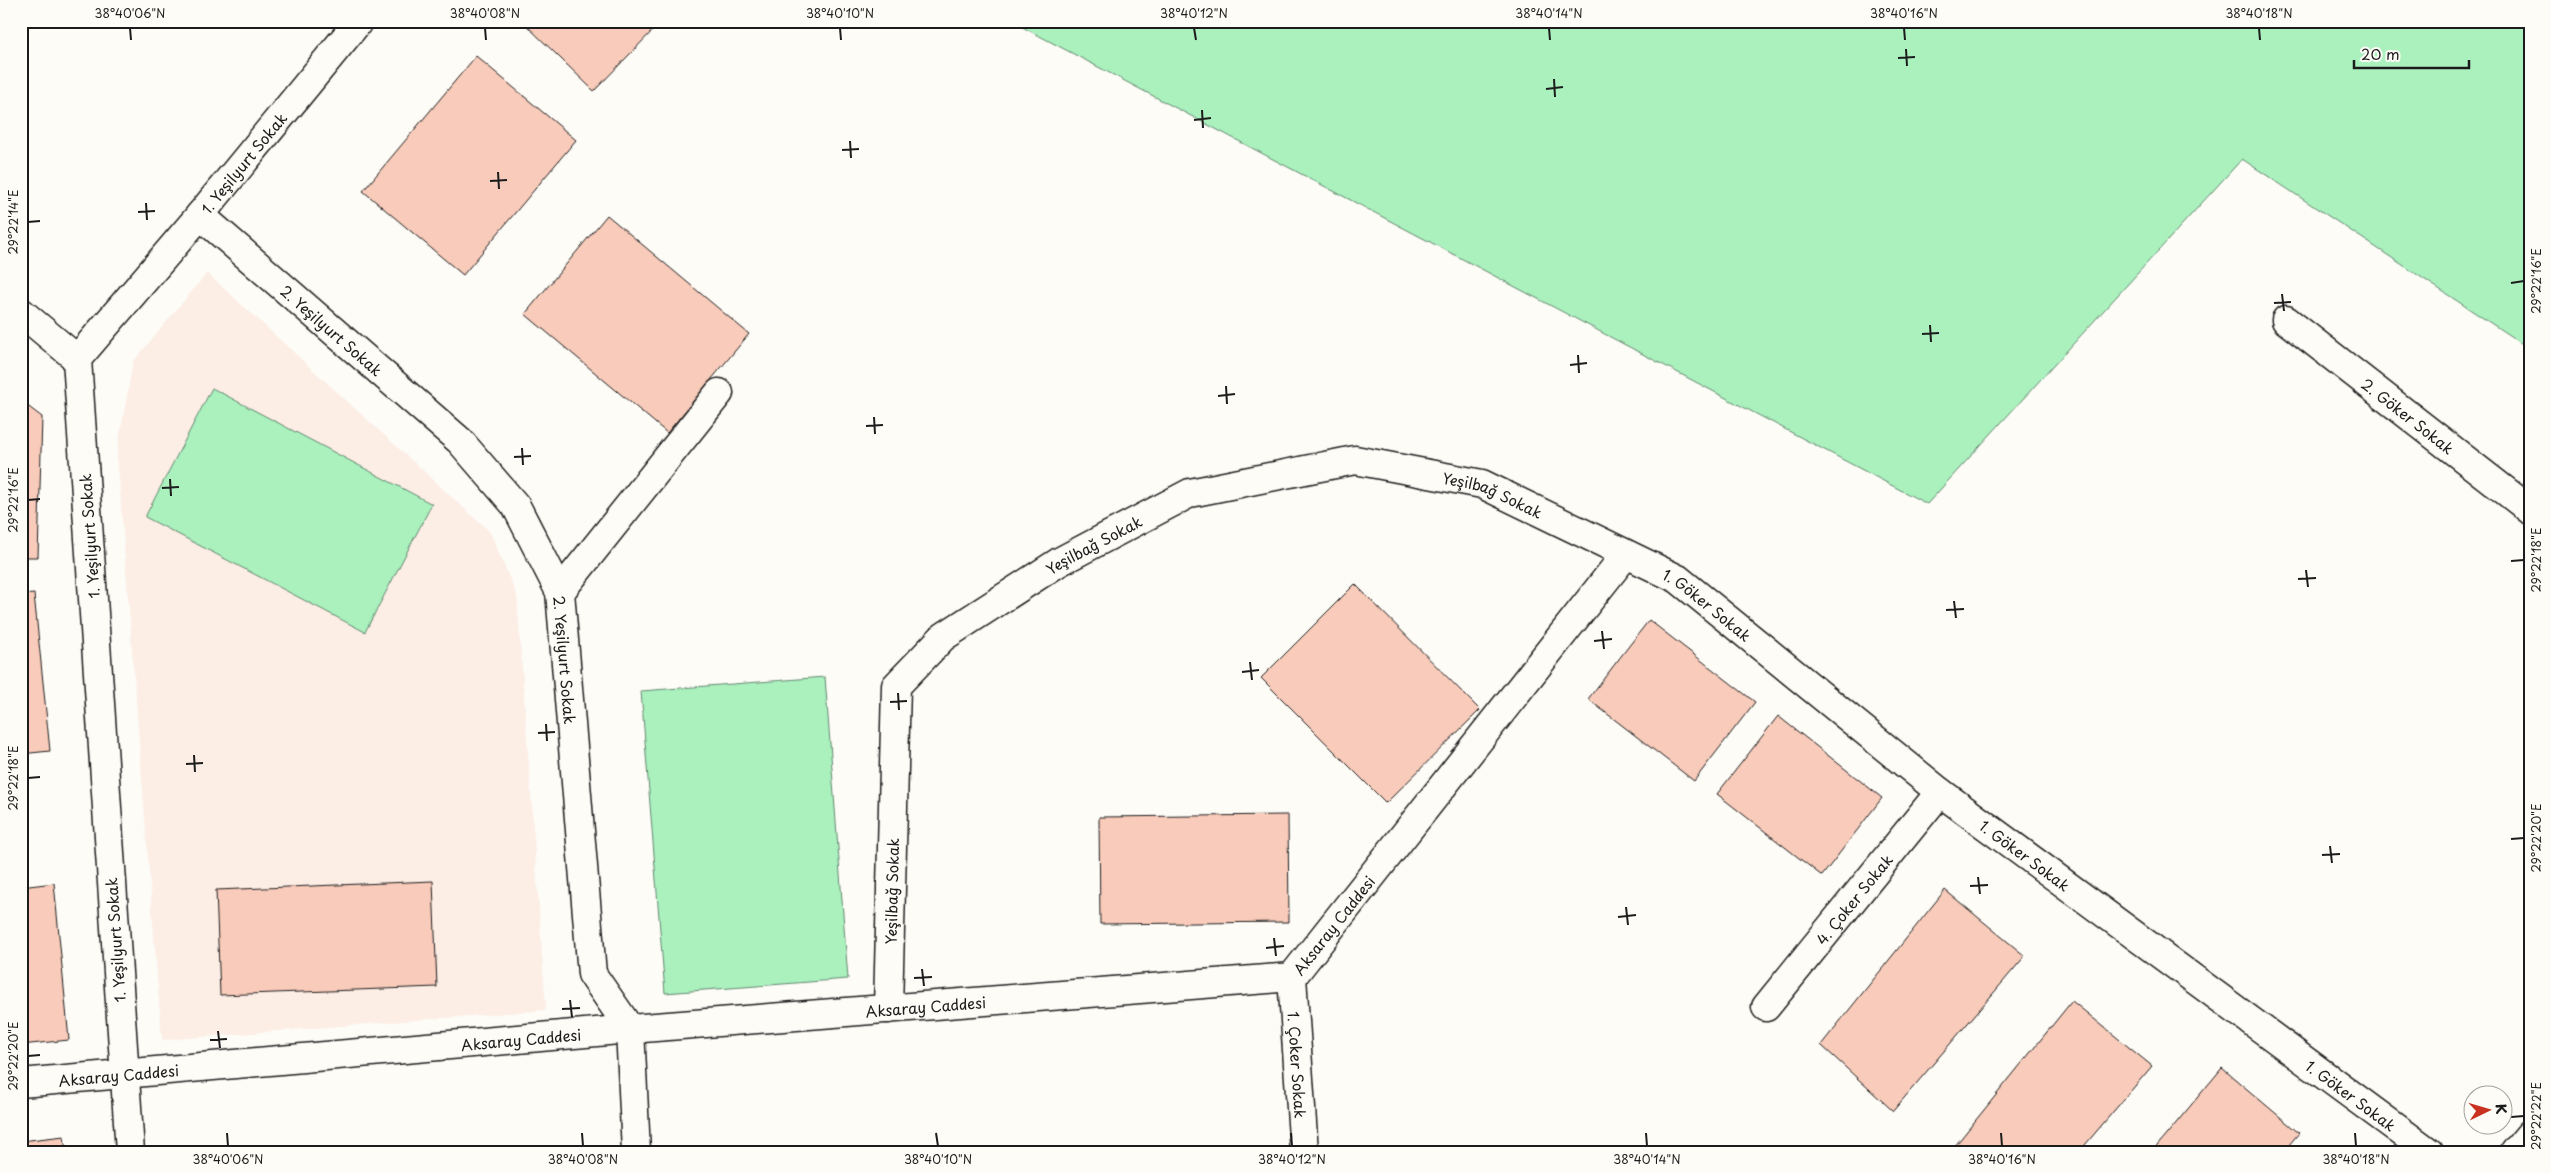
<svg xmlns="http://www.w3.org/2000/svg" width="2551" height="1173" font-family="'Playpen Sans',sans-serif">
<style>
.built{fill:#fcede5}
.green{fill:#aaf1be;stroke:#63866d}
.building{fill:#f8cbba;stroke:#1c1c1c}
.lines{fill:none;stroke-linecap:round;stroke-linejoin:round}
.minor-casing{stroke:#1c1c1c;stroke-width:31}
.minor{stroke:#fdfcf7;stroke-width:28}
.ticks{fill:none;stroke:#1c1c1c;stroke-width:2}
.labels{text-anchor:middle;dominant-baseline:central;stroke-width:5;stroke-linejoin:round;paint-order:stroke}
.street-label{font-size:15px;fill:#1c1c1c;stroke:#fdfcf7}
.neatline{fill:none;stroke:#1c1c1c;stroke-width:2}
.ticks-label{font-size:12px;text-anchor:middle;fill:#1c1c1c}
</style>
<rect width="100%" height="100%" fill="#fdfcf7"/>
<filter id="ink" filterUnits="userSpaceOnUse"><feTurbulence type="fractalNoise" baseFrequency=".02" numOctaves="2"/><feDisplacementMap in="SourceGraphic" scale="10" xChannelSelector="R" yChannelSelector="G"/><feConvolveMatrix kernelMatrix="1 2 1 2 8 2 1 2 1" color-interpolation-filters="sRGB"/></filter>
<g filter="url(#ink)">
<path class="built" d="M207 273 490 532 517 596 546 1010 162 1040 117 452 133 362Z"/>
<g class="green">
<path d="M1011 21H2530V349L2242 159 1927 504Z"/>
<path d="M212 388 432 504 365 632 145 517Z"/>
<path d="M825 677 848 979 665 993 641 691Z"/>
</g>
<g class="building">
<path d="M522 21H662L594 91Z"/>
<path d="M476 56 576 140 463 275 363 191Z"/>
<path d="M607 215 749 334 667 433 525 314Z"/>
<path d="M21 401 42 417 38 557H21Z"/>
<path d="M1355 584 1480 710 1386 803 1261 678Z"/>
<path d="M34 594 50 751 21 754V595Z"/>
<path d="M1649 620 1755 702 1694 781 1588 699Z"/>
<path d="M1778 716 1882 798 1822 876 1717 794Z"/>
<path d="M1288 815 1289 922 1100 924 1099 817Z"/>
<path d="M433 881 437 987 220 995 216 890Z"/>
<path d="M54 883 69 1040 21 1045V887Z"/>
<path d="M1945 890 2025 956 1893 1111 1821 1045Z"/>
<path d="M2072 1001 2152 1066 2079 1152H1950Z"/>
<path d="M2222 1068 2299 1133 2283 1152H2152Z"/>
<path d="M64 1136 66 1152H21V1141Z"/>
</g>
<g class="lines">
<g class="minor-casing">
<g id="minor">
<path id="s1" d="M200 215 460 441 516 506 560 592 592 974 630 1029 636 1152"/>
<path d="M21 312 77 359"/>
<path id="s2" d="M2286 320 2530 510"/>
<path d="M560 592 719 393"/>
<path id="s3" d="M1292 977 1304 1152"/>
<path id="s4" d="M1766 1007 1940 792"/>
<path id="s5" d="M888 1009 896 686 943 637 1059 562 1190 493 1355 460 1482 484 1678 579 1940 792 2429 1152"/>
<path id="s6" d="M21 1083 630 1029 1292 977 1626 554"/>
<path id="s7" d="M130 1152 77 359 200 215 359 21"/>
<path d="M2515 1152 2530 1134"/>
</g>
</g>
<use href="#minor" class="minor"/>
</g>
</g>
<path class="ticks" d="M130 28 131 40M485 28 486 40M840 28 841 40M1194 28 1196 40M1549 28 1550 40M1904 28 1905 40M2259 28 2260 40M1906 49 1907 66M1898 58 1915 57M1554 79 1555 97M1546 89 1563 87M1202 110 1203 128M1194 120 1211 118M850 141 851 158M842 150 859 149M498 172 499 189M490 181 507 180M146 203 147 220M138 212 155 211M28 222 40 221M2511 283 2524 281M2282 294 2284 311M2274 303 2291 302M1930 325 1931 342M1922 334 1939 333M1578 355 1579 373M1570 365 1587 363M1226 386 1227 404M1218 396 1235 394M874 417 875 434M866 426 883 425M522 448 523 465M514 457 531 456M170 479 171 496M162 488 179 487M28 500 40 499M2511 561 2524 560M2306 570 2308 587M2298 579 2316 578M1954 601 1956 618M1946 610 1964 609M1602 631 1604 649M1594 641 1612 639M1250 662 1252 680M1242 672 1259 670M898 693 899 710M890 702 907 701M546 724 547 741M538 733 555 732M194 755 195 772M186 764 203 763M28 778 40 777M2511 839 2524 838M2330 846 2332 863M2322 855 2340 854M1978 877 1980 894M1970 886 1988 885M1626 907 1628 925M1618 917 1636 915M1274 938 1276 956M1266 948 1284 946M922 969 924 986M914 978 932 977M570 1000 572 1017M562 1009 580 1008M218 1031 220 1048M210 1040 227 1039M28 1056 40 1055M2511 1117 2524 1116M227 1133 228 1146M582 1133 583 1146M936 1133 938 1146M1291 1133 1292 1146M1646 1133 1647 1146M2001 1133 2002 1146M2355 1133 2356 1146"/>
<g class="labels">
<g class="street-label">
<text stroke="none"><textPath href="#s7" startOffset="1052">1. Yeşilyurt Sokak</textPath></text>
<text stroke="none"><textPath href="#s1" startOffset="175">2. Yeşilyurt Sokak</textPath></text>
<text stroke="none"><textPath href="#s2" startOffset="155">2. Göker Sokak</textPath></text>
<text stroke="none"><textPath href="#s5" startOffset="988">Yeşilbağ Sokak</textPath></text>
<text transform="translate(89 536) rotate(-94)">1. Yeşilyurt Sokak</text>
<text stroke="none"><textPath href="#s5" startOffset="568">Yeşilbağ Sokak</textPath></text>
<text stroke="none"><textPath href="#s5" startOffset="1231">1. Göker Sokak</textPath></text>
<text stroke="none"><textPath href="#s1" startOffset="595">2. Yeşilyurt Sokak</textPath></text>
<text stroke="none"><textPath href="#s5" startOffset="1636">1. Göker Sokak</textPath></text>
<text stroke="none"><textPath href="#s5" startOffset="118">Yeşilbağ Sokak</textPath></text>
<text stroke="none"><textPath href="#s4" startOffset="139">4. Çoker Sokak</textPath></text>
<text stroke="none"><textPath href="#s6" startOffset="1342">Aksaray Caddesi</textPath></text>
<text transform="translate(115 940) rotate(-94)">1. Yeşilyurt Sokak</text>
<text stroke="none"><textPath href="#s6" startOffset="908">Aksaray Caddesi</textPath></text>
<text stroke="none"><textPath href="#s6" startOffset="502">Aksaray Caddesi</textPath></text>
<text stroke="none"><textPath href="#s3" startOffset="88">1. Çoker Sokak</textPath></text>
<text stroke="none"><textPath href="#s6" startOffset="98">Aksaray Caddesi</textPath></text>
<text stroke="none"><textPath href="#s5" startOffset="2041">1. Göker Sokak</textPath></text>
</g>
</g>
<rect width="2551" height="1173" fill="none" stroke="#fdfcf7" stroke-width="55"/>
<g transform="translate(2488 1110) rotate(85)"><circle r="24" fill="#fdfcf7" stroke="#a3a29f"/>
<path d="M0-4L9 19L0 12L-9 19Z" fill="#c8321e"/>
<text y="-8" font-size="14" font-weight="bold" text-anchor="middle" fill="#1c1c1c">K</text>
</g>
<path d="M2354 60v8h115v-8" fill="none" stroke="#1c1c1c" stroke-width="2.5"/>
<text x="2361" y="60" font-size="15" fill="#1c1c1c" stroke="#fdfcf7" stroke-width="4" paint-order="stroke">20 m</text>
<rect x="28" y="28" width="2496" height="1118" class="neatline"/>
<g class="ticks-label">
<text x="130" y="18">38°40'06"N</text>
<text x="485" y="18">38°40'08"N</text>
<text x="840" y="18">38°40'10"N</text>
<text x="1194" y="18">38°40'12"N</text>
<text x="1549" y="18">38°40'14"N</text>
<text x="1904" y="18">38°40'16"N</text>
<text x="2259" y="18">38°40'18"N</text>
<text transform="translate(14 222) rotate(-90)" y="4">29°22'14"E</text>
<text transform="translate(2537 281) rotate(-90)" y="4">29°22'16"E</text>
<text transform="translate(14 500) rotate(-90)" y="4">29°22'16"E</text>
<text transform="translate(2537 560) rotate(-90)" y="4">29°22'18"E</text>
<text transform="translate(14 778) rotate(-90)" y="4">29°22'18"E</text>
<text transform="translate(2537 838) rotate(-90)" y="4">29°22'20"E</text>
<text transform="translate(14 1056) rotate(-90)" y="4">29°22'20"E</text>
<text transform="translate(2537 1116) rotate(-90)" y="4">29°22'22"E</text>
<text x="228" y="1164">38°40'06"N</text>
<text x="583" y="1164">38°40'08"N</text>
<text x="938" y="1164">38°40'10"N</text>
<text x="1292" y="1164">38°40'12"N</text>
<text x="1647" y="1164">38°40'14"N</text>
<text x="2002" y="1164">38°40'16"N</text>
<text x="2356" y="1164">38°40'18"N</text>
</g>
</svg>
